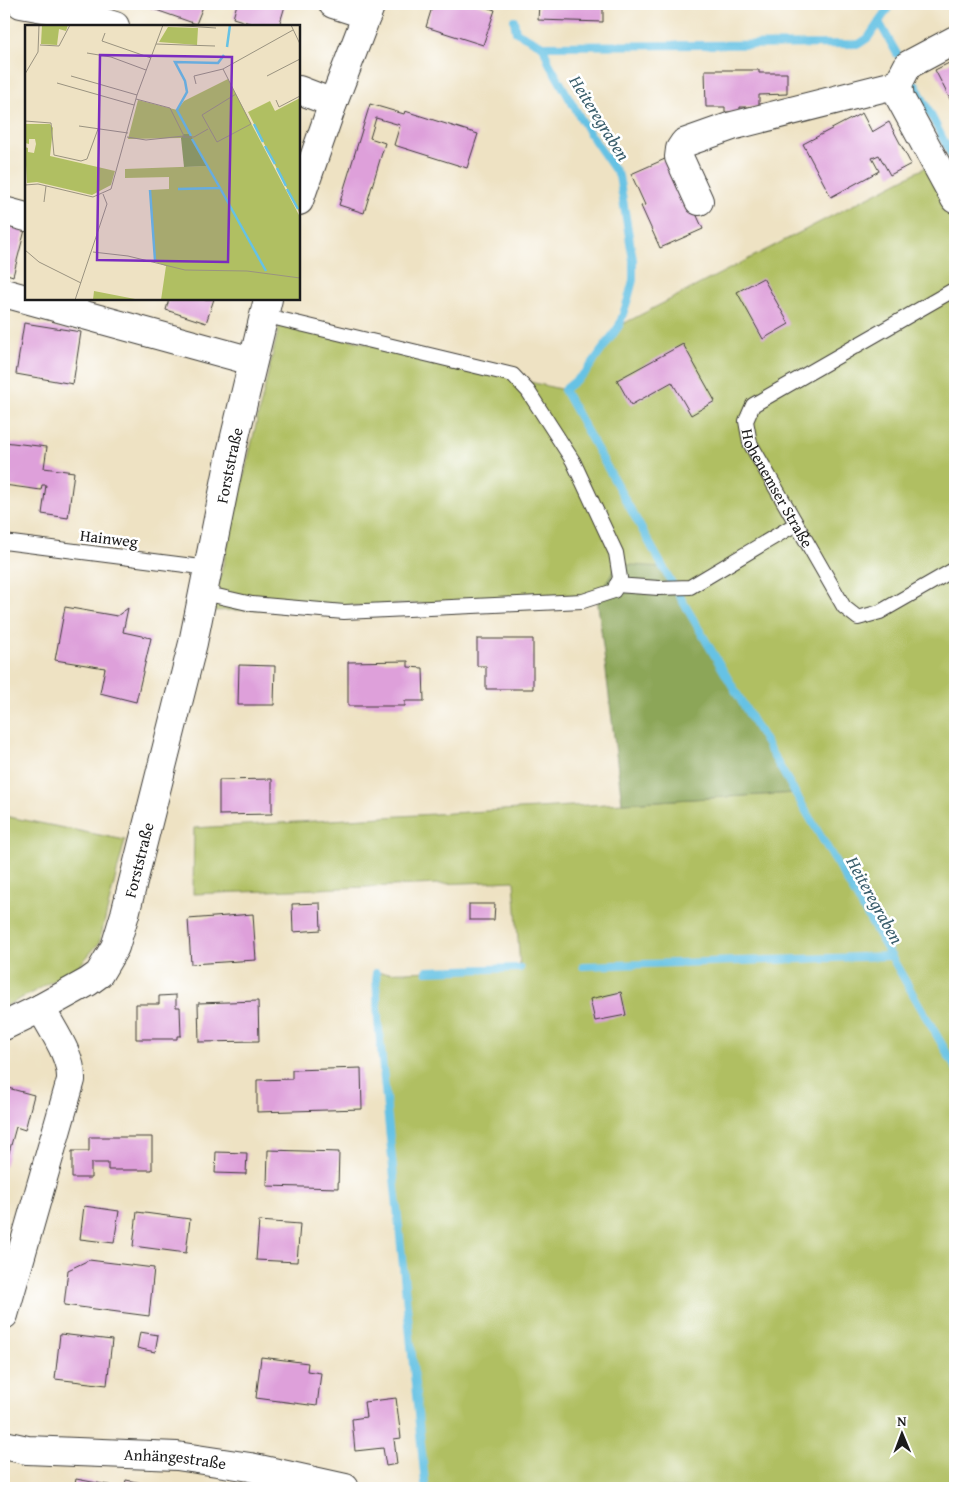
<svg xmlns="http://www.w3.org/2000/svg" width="959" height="1492" font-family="'Gentium Book Plus',serif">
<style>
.green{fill:#b0bf62;stroke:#666e3f}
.forest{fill:#8ca658;stroke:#54613a}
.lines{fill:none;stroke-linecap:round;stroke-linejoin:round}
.stream{stroke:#66c2e4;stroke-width:8}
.building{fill:#dea0da}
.service-casing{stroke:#3c3a35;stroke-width:16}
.minor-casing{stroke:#3c3a35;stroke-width:30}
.tertiary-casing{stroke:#3c3a35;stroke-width:30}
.service{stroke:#fff;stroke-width:14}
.minor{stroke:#fff;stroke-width:28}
.tertiary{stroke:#fff;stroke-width:28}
.labels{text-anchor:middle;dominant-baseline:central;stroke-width:5;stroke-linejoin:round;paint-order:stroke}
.street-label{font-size:16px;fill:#1c1c1c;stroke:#fff}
.water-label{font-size:18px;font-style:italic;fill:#3a5e6c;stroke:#fff}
.inset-river{fill:none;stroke:#66c2e4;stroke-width:2.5}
.inset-road{fill:none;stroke:#9a9380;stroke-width:1}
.view{fill:#7b2cbf;fill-opacity:0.15;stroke:#7b2cbf;stroke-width:2.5}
.inset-edge{fill:none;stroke:#1c1c1c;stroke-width:2.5}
</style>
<rect width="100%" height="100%" fill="#fff"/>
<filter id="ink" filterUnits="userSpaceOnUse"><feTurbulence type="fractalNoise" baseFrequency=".02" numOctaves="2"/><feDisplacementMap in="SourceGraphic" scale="10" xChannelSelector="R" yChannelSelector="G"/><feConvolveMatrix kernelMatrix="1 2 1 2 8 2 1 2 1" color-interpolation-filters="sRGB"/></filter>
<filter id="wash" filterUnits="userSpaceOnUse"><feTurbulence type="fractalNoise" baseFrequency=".0096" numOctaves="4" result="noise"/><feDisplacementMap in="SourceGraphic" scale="20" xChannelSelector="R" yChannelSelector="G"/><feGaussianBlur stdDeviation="1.12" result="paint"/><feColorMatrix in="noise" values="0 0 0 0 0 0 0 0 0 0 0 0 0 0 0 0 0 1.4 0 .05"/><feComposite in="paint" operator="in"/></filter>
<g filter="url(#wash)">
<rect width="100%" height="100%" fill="#eee2c3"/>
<g class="green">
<path d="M936 162 955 198V1488H424L378 1020 376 973 520 968 514 881 193 894 194 828 795 793 597 597 212 611 280 323 564 390 586 372 619 326Z"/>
<path d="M4 816 125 840 99 943 80 965 37 990 4 1007Z"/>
</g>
<path class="forest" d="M618 564 662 567 795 793 622 803 597 597Z"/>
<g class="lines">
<g class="stream">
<path d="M514 20 516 32 543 46"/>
<path d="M879 22 897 54"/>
<path d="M916 85 955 163"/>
<path d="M673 585 564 390 586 372 619 326 628 299 633 280V260L619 176 588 131 549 63 543 46 859 44 868 38 891 4"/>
<path d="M891 956 955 1067"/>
<path d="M583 966 891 956 679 595"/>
<path d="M427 971 520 968"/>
<path d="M376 973 378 1020 425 1483"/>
</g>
</g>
<g id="blocks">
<g class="building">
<path d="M139 4H204L196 24Z"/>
<path d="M237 4H278L285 6 279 26H259L233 18Z"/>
<path d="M433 4H476L495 10 483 45 426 27Z"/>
<path d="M539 4H603V22L538 20Z"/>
<path d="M46 17 60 23 59 26H43Z"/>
<path d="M955 60V101L952 103 935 70Z"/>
<path d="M705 70H759V73H787V94L759 95V107H740V112H725V107H706Z"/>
<path d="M370 104 404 114 405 111 478 134 467 168 394 145 400 125 376 118 370 138 385 143 364 213 339 205Z"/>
<path d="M862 113 872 132 889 122 911 164 890 175 879 155 872 158 879 171 831 197 803 144Z"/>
<path d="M665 159 679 189 684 187 703 229 660 248 641 206 645 205 631 174Z"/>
<path d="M4 225 25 230 13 276 4 273Z"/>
<path d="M763 278 789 324 763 339 737 292Z"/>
<path d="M169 299H214L206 323 166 310Z"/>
<path d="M24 323 81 332 73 384 16 374Z"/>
<path d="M683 344 715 401 691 415 672 382 631 405 617 380Z"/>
<path d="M4 442 47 447 44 468 74 472 68 518 42 514 46 485H42L41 490 4 485Z"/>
<path d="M65 607 117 616 128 608 123 632 151 638 136 702 100 693 105 668 55 660Z"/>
<path d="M477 639H533V689H486V666H477Z"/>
<path d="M408 661V667L423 668 424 701H405V706H348V662Z"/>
<path d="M239 665 275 666 274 705H238Z"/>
<path d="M272 779V814L219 815V780Z"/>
<path d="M320 903 321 930 293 932 292 904Z"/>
<path d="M469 904H495L494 920H469Z"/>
<path d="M253 914 256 960 191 964 188 919Z"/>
<path d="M621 992 626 1015 595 1021 590 999Z"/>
<path d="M176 995V1007H180L181 1036H177V1039H136V1004H159V996Z"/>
<path d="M258 1001 259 1041 199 1042 198 1003Z"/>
<path d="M361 1068 362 1109 257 1112V1080L292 1079V1070Z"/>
<path d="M4 1087 34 1095 25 1130 16 1127 5 1167 4 1166Z"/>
<path d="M89 1137H152V1170H108V1163H91V1178H72V1151H89Z"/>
<path d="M268 1150 339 1152 338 1188 267 1186Z"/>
<path d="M216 1152 247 1153 246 1174 215 1173Z"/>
<path d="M84 1206 119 1211 114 1243 80 1239Z"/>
<path d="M137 1212 190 1219 186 1253 133 1246Z"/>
<path d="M259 1221 300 1224 297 1262 256 1260Z"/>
<path d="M89 1260 154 1268 149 1316 64 1305 68 1270Z"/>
<path d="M140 1332 158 1335 155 1352 137 1348Z"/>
<path d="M60 1334 112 1340 107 1385 55 1379Z"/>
<path d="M261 1357 308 1363 307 1371 321 1373 317 1406 256 1398Z"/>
<path d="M396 1398 401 1438 394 1439 397 1464 386 1466 383 1448 355 1451 352 1419 366 1417 364 1402Z"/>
<path d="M76 1479 119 1487V1488H74Z"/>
<path d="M126 1480 142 1483 141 1488H124Z"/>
</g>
</g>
</g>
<g filter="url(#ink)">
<use href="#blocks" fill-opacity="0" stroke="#3c3a35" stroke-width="1"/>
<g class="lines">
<g class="service-casing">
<g id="service">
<path id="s1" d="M955 289 753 405 746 421 750 443 844 607 858 618 880 612 955 569"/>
<path d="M4 542 209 568"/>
<path d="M616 585 659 588 690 587 796 524"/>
<path d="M204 593 252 604 344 612 583 601 614 591 620 578 616 553 573 461 528 391 513 375 263 315"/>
</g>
</g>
<g class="minor-casing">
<g id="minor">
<path d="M21 4 76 14 115 26"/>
<path d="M333 4 367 15"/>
<path d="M955 40 908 65 898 84 900 98 955 199"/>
<path d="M299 90 333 103"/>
<path d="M699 201 679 157 680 149 684 143 732 126 898 84"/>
<path d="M4 211 26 217"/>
<path d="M4 293 252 361"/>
<path d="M4 1315 71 1080C72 1055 52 1030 41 1008"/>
<path id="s2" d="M4 1445 27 1450 177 1456 250 1467 345 1488"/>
</g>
</g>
<g class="tertiary-casing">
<g id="tertiary">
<path d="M299 201 333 103 371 4"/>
<path id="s3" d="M4 1026 41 1008 88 982 99 974 115 947 125 914 193 643 232 449 268 299"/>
</g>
</g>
<use href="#service" class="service"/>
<use href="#minor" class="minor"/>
<use href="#tertiary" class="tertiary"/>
</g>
</g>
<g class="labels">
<g class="street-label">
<text stroke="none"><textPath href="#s3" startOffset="635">Forststraße</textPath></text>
<text stroke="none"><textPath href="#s1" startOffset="325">Hohenemser Straße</textPath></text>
<text transform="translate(109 538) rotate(7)">Hainweg</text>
<text stroke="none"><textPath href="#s3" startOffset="230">Forststraße</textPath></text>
<text stroke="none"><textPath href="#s2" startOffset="172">Anhängestraße</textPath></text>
</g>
<g class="water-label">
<text transform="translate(600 118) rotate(58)">Heiteregraben</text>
<text transform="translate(875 900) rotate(61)">Heiteregraben</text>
</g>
</g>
<g transform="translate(25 25)">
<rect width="275" height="275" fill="#eee2c3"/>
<path d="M17 0H43L41 6 34 4 32 20 16 19ZM143 2 173 3 172 20 134 17ZM203 54 275 192V275H136L141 241 130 237 125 165 144 164V152L100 153V144L182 141 156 113 103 114 113 75 152 85 159 76ZM275 73V189L223 87 245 76 250 86ZM0 99H25L28 103 25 131 90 146 86 160 67 170 12 157 2 158 0 122 3 123V127L9 128 11 119 10 114H4V119L0 118ZM69 266 110 274 118 275H68Z" fill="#b0bf62"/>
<path d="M159 109H165L183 141 159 142 156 113Z" fill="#8ca658"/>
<path class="inset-river" d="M202 22 205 0M229 99 238 117M166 111 152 85 162 67 160 56 150 37 193 38 199 30M240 121 250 139M252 143 261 161M195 163 241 246M153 164 195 163 167 114M262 164 273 184M125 165 130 235"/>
<path class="inset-road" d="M144 0 191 3M266 0 275 19M80 8 77 16 126 33M131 19 190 21M15 20 34 21 45 0M62 28 86 32 121 45M198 44 226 99 192 117 177 90 211 69M0 49 13 27 14 0M46 51 112 70M242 51 275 34M32 58 109 80M171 59 169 51 198 44 268 5M251 75 254 82 275 71M0 96 26 98 29 130 56 136 62 134 73 104M54 101 103 108M102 112 121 115 159 111 145 83 111 74M158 112H169L183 104M0 160 13 159 68 172 86 164 112 70 138 0M19 177 21 161M0 225 14 237 56 258M68 227 103 231 160 245 222 246 275 253M50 275 82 179 78 169"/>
<path class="view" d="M75 30 207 32 203 237 72 235Z"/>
<rect width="275" height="275" class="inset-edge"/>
</g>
<rect width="959" height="1492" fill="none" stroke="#fff" stroke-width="20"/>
<g transform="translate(902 1434) rotate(359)" stroke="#ffffff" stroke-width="4" paint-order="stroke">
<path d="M0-4L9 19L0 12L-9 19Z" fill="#1c1c1c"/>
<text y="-8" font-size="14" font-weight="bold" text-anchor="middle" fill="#1c1c1c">N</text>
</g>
</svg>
